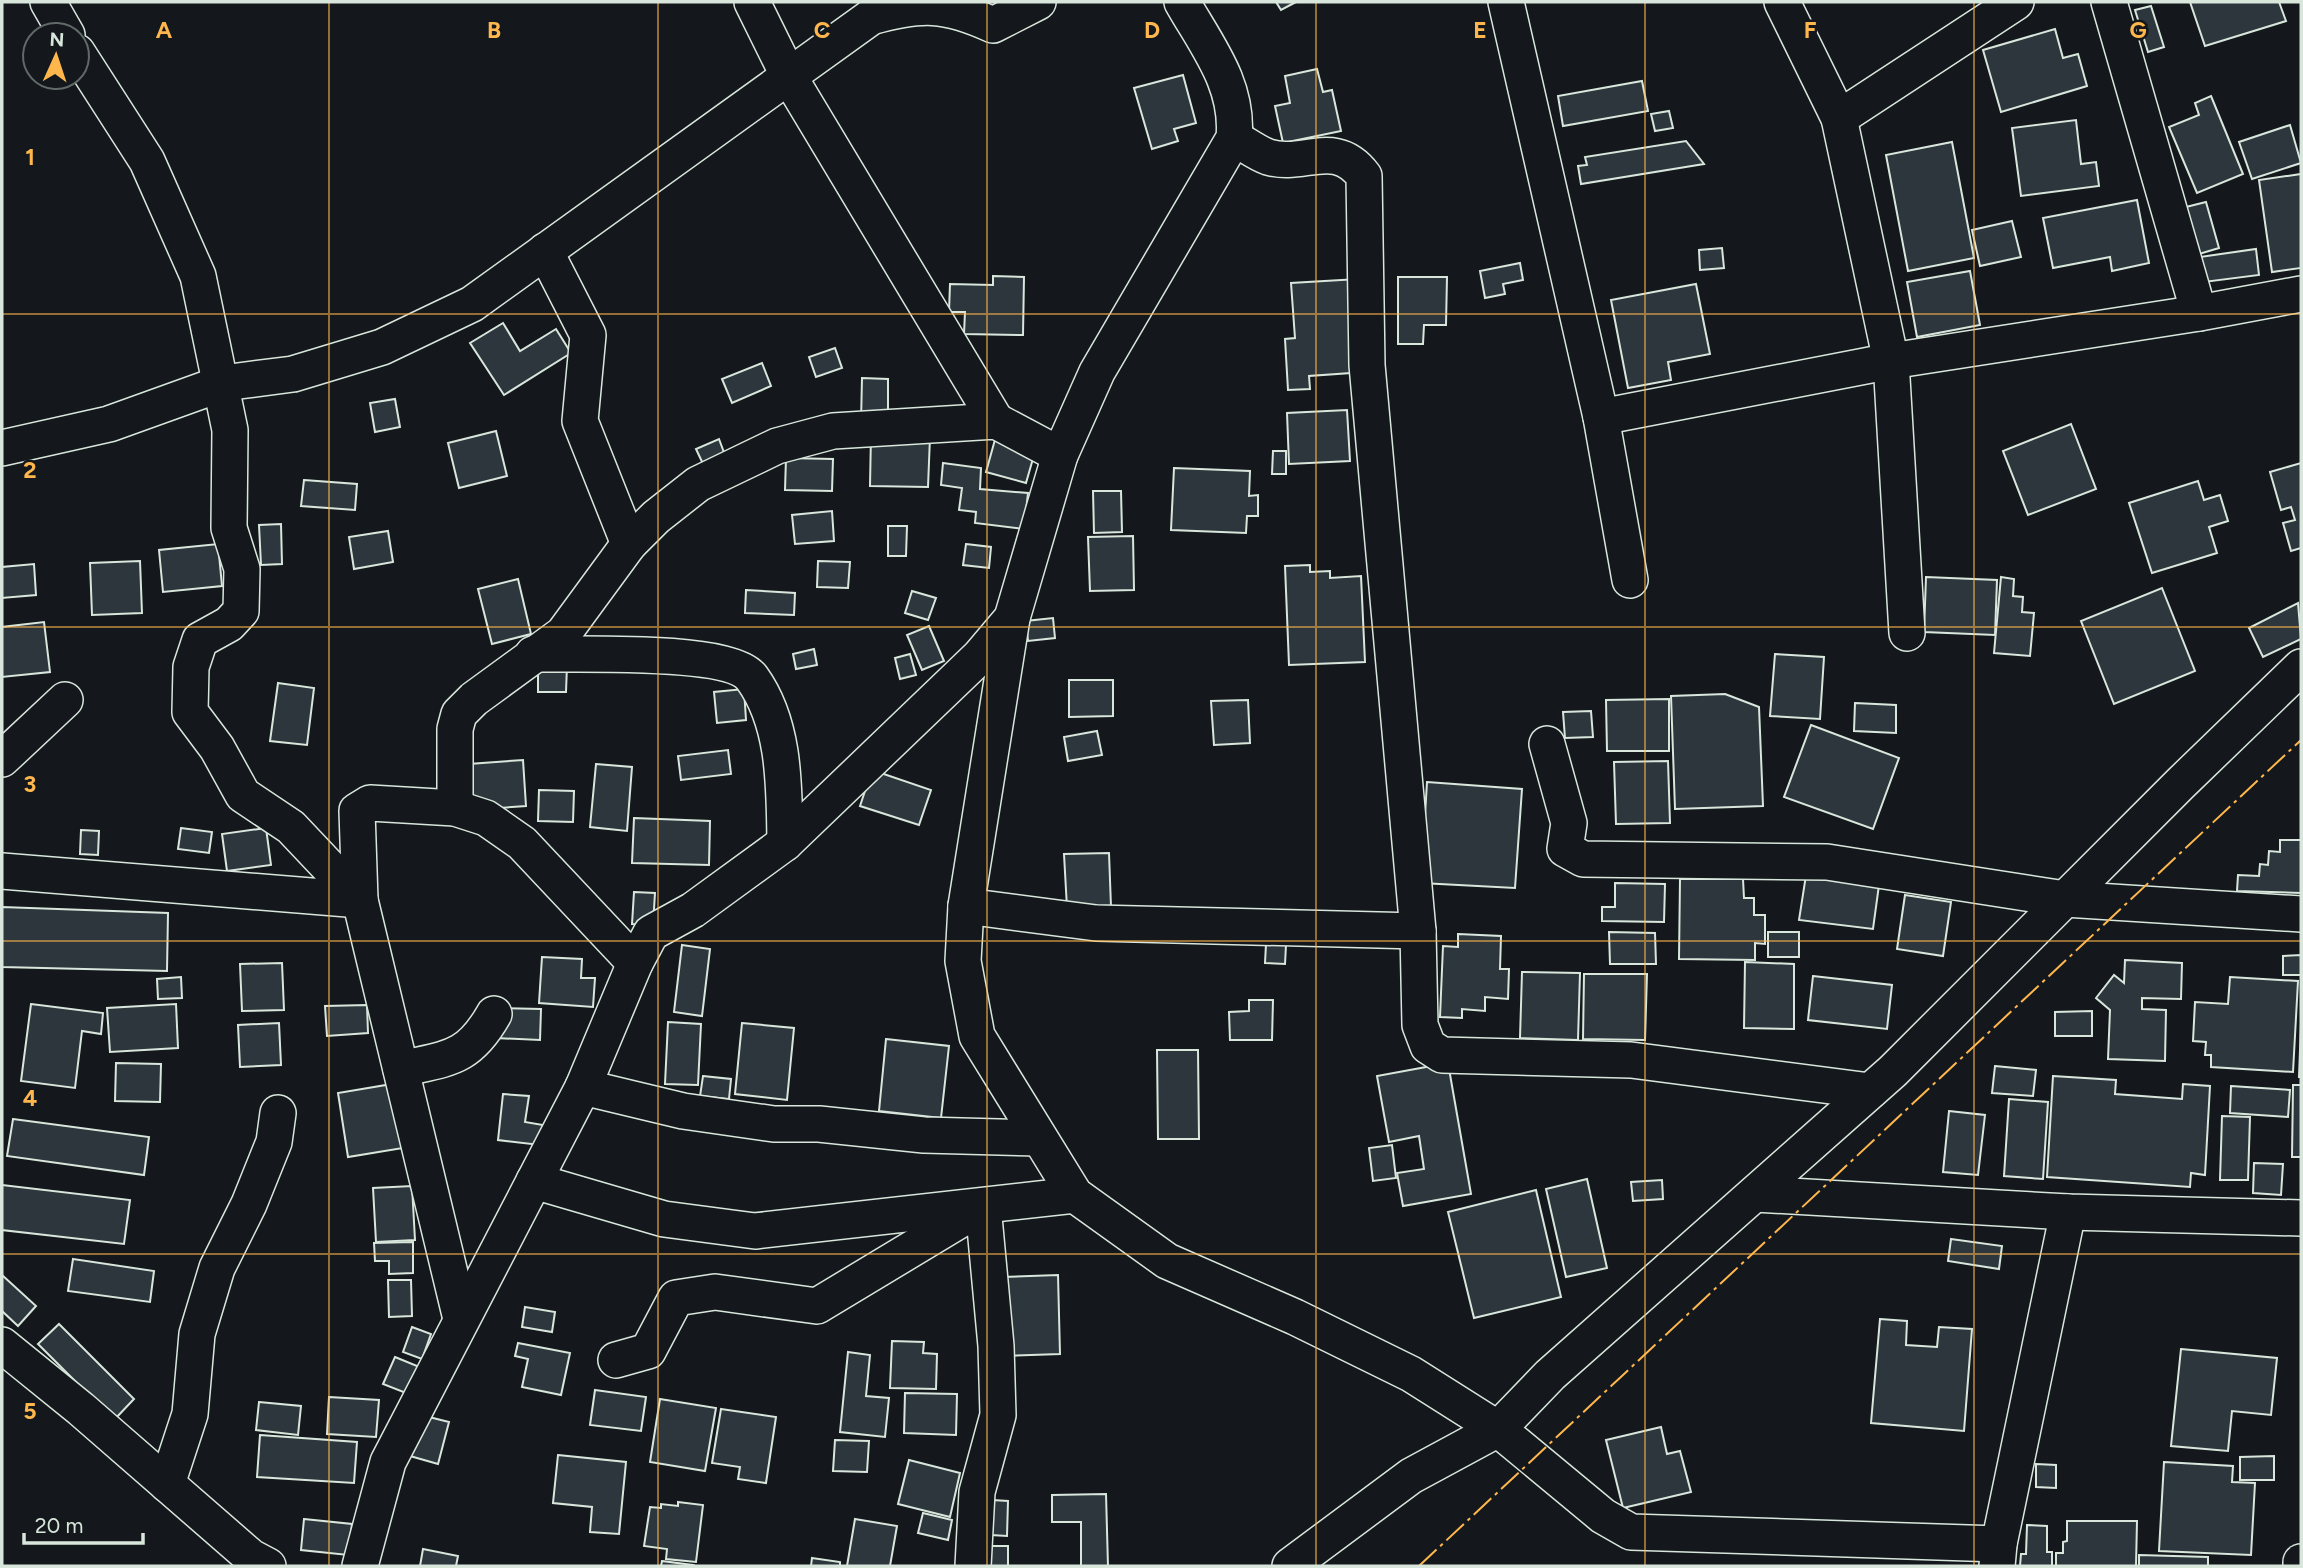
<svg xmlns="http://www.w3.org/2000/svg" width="2303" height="1568" font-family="Figtree,sans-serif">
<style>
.building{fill:#2c363c;stroke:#d8e6dc;stroke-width:2}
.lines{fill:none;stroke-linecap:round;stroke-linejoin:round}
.minor-casing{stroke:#d8e6dc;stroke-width:38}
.minor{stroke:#14181c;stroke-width:35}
.power{stroke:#ffb74d;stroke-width:2;stroke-dasharray:24 5 3.5 5;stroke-linecap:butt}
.grid{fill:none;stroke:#ffb74d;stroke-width:2;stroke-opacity:0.55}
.grid-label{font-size:23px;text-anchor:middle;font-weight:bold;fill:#ffb74d;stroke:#14181c;stroke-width:5;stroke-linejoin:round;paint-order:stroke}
</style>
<rect width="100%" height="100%" fill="#14181c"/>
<g class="building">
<path d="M1276 2H1296L1281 10Z"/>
<path d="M2190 2H2279L2286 21 2205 46Z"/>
<path d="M2151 6 2164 47 2148 52 2135 10Z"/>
<path d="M2055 29 2063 58 2078 54 2087 86 2001 112 1983 50Z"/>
<path d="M1317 69 1323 92 1332 90 1341 131 1283 143 1275 106 1290 103 1285 76Z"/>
<path d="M1183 75 1196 123 1174 129 1178 141 1152 149 1134 88Z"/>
<path d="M1642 81 1648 111 1563 126 1558 96Z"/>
<path d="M2211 96 2243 174 2197 193 2169 127 2199 115 2195 103Z"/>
<path d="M1669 111 1673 128 1655 131 1651 114Z"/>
<path d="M2076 120 2081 164 2096 162 2099 186 2021 196 2012 128Z"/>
<path d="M2290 125 2301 163 2252 179 2239 142Z"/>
<path d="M1686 141 1704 164 1581 184 1578 166 1587 165 1585 157Z"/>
<path d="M1952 142 1974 258 1908 271 1886 155Z"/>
<path d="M2301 174V268L2272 272 2259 180Z"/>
<path d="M2137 200 2149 263 2112 271 2110 257 2053 268 2043 218Z"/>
<path d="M2206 202 2219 248 2199 254 2186 207Z"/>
<path d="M2012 221 2021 257 1980 266 1972 230Z"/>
<path d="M1722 248 1724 268 1700 270 1699 250Z"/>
<path d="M2256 249 2259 275 2204 282 2200 257Z"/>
<path d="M1520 263 1523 280 1503 284 1505 294 1485 298 1480 271Z"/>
<path d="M1970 271 1980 325 1917 337 1907 282Z"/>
<path d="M993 276 1024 277 1023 335 964 334 965 312H949L950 284 993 285Z"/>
<path d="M1398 277H1447L1446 325H1424L1423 344H1398Z"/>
<path d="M1358 279 1365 372 1309 376 1310 389 1288 390 1285 339 1295 338 1291 283Z"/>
<path d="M1696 284 1710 354 1668 362 1671 380 1628 388 1611 300Z"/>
<path d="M503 323 520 351 556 329 571 353 504 395 470 343Z"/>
<path d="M835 348 842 368 816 377 809 357Z"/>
<path d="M762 363 771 386 732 403 722 379Z"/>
<path d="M862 378 888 379V423L861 422Z"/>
<path d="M395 399 400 427 375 432 370 403Z"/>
<path d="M1347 410 1350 461 1289 464 1287 413Z"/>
<path d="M2071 424 2096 489 2028 515 2003 451Z"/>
<path d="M496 431 507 476 459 488 448 443Z"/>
<path d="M871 434 930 437 928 487 870 486Z"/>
<path d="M996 436 1036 448 1026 483 986 472Z"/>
<path d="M719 439 726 458 704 466 696 449Z"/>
<path d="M1273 451H1286V474H1272Z"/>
<path d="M786 458 833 459 832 491 785 490Z"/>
<path d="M943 463 981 468 980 489 1028 493 1024 529 975 523 976 512 959 510 962 488 941 485Z"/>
<path d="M2301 463V548L2291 551 2283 523 2295 520 2291 507 2281 510 2270 472Z"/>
<path d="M1174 468 1250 471 1249 496 1258 495V516H1247L1246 533 1171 530Z"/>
<path d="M304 480 357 484 355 510 301 506Z"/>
<path d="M2198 481 2204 500 2220 495 2228 521 2209 527 2217 553 2152 573 2129 503Z"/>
<path d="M1093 491H1121L1122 532 1094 533Z"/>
<path d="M832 511 834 541 795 544 792 515Z"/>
<path d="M281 524 282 564 261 565 259 525Z"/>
<path d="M888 526H907L906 556H888Z"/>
<path d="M388 531 393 562 354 569 349 537Z"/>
<path d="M1133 536 1134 590 1090 591 1088 537Z"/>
<path d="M218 544 222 586 163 592 159 550Z"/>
<path d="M966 544 991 547 989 568 963 565Z"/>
<path d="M140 561 142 613 92 615 90 563Z"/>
<path d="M818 561 850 562 848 588 817 587Z"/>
<path d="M34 564 36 595 2 598V567Z"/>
<path d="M1310 565V572L1330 571V578L1361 576 1365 662 1289 665 1285 566Z"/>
<path d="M1926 577 1997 580 1995 635 1924 632Z"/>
<path d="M2001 577 2014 579 2013 596 2023 597 2022 612 2034 613 2030 656 1994 653Z"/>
<path d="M518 579 531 634 492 644 478 589Z"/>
<path d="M2162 588 2195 671 2114 704 2081 621Z"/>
<path d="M746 590 795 593 794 615 745 613Z"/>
<path d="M912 591 936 598 928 620 905 613Z"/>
<path d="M2298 603 2301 639 2263 657 2249 628Z"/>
<path d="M1053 618 1055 638 1028 641 1026 621Z"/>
<path d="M44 622 50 672 2 677V627Z"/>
<path d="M929 626 944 661 922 670 907 635Z"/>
<path d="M814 649 817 665 796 669 793 654Z"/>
<path d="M910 654 916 675 900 679 895 658Z"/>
<path d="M1775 654 1824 657 1820 719 1770 716Z"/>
<path d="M538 665H567L566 692H538Z"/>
<path d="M1069 680H1113V716L1069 717Z"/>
<path d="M278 683 314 688 307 745 270 741Z"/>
<path d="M744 689 746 720 717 723 714 692Z"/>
<path d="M1725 694 1759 707 1763 806 1675 809 1671 696Z"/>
<path d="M1669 699V751H1607L1606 700Z"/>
<path d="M1248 700 1250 743 1214 745 1211 701Z"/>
<path d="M1855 703 1896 705V733L1854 731Z"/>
<path d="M1591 711 1593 737 1565 738 1563 712Z"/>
<path d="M1811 725 1899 758 1873 829 1784 797Z"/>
<path d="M1097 731 1102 755 1068 761 1064 737Z"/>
<path d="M728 750 731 774 681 780 678 756Z"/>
<path d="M523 760 526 806 472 810 469 764Z"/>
<path d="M1668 761 1670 823 1616 824 1614 762Z"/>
<path d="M596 764 632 767 627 831 590 827Z"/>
<path d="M872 770 931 790 919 825 860 806Z"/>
<path d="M1427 782 1522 789 1515 888 1421 883Z"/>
<path d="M539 790 574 791 573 822 538 821Z"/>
<path d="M634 818 710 821 709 865 632 863Z"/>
<path d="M181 828 212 832 209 853 178 849Z"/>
<path d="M266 828 271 865 227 871 222 834Z"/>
<path d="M81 830 99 831 98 855 80 854Z"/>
<path d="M2280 840H2301V893L2237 891 2238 875 2259 876 2260 864 2268 865 2269 851 2280 852Z"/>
<path d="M1109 853 1111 907 1067 908 1064 854Z"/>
<path d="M1806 875 1879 885 1873 929 1799 920Z"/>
<path d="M1680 879H1743L1744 898H1754V915H1765V944L1755 943V960L1679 959Z"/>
<path d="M1615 883 1665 884 1664 922 1602 921V907H1615Z"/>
<path d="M634 892 655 893 653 925 632 924Z"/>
<path d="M1905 895 1951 902 1943 956 1897 949Z"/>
<path d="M2 907 168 913 167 971 2 967Z"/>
<path d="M1609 932 1655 933 1656 964H1610Z"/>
<rect x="1768" y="932" width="31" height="25"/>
<path d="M1458 934 1501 936 1500 969H1509L1508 999 1485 997V1011L1462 1009V1018L1440 1017 1443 946 1458 947Z"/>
<path d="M1266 944 1286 945 1285 964 1265 963Z"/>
<path d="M682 945 710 949 702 1016 674 1012Z"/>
<path d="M2301 955V975H2283V956Z"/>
<path d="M542 957 582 959 581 978H595L593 1007 539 1003Z"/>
<path d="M2125 960 2182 963 2181 999 2142 998V1009L2166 1010 2165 1061 2108 1059 2110 1010 2096 998 2114 975 2124 983Z"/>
<path d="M1745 962 1794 964V1029L1744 1028Z"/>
<path d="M282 963 284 1010 242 1011 240 964Z"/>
<path d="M1522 972 1580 973 1578 1040 1520 1038Z"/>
<path d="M1584 974H1647L1645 1040 1583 1039Z"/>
<path d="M1813 976 1892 985 1887 1029 1808 1020Z"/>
<path d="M181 977 182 998 158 999 157 979Z"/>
<path d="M2230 977 2298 981 2293 1072 2211 1067V1055H2205L2206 1042 2193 1041 2195 1002 2228 1004Z"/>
<path d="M1249 1000H1273L1272 1040H1230L1229 1012 1249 1011Z"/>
<path d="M31 1004 103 1013 101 1034 82 1031 75 1088 21 1081Z"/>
<path d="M176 1004 178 1048 110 1052 107 1008Z"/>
<path d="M367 1005 368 1033 327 1036 325 1006Z"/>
<path d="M497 1008 541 1009 540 1040 496 1038Z"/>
<path d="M2092 1011V1036H2055V1012Z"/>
<path d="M668 1022 701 1024 698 1085 665 1084Z"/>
<path d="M279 1023 281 1065 240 1067 238 1025Z"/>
<path d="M742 1023 794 1028 787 1100 735 1094Z"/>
<path d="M2301 1023V1077H2299Z"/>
<path d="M886 1039 949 1046 941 1118 879 1111Z"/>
<path d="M1157 1050H1198L1199 1139H1158Z"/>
<path d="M116 1063 161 1064 160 1102 115 1101Z"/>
<path d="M1448 1063 1471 1194 1403 1206 1397 1173 1424 1169 1419 1136 1389 1142 1377 1076Z"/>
<path d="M1995 1066 2036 1070 2033 1096 1992 1093Z"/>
<path d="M703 1076 731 1079 729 1099 700 1096Z"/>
<path d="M2053 1076 2116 1080 2115 1094 2182 1099 2183 1084 2210 1086 2205 1175 2191 1173 2190 1187 2047 1177Z"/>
<path d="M392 1084 403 1148 348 1157 338 1093Z"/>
<path d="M2293 1085H2301V1157H2292Z"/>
<path d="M2231 1086 2290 1090 2288 1117 2230 1113Z"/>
<path d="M503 1094 529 1096 525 1122 543 1125 540 1145 498 1140Z"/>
<path d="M2009 1099 2048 1102 2043 1179 2004 1176Z"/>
<path d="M1949 1111 1985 1115 1978 1175 1943 1172Z"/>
<path d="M2222 1116 2250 1117 2248 1180H2220Z"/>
<path d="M13 1119 149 1137 144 1175 7 1156Z"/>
<path d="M1392 1145 1396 1178 1373 1181 1369 1148Z"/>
<path d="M2254 1163 2283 1164 2281 1195 2253 1193Z"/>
<path d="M1587 1179 1607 1268 1566 1277 1546 1189Z"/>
<path d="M1662 1180 1663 1199 1633 1201 1631 1182Z"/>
<path d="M2 1185 130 1200 124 1244 2 1230Z"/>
<path d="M412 1186 415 1240 376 1242 373 1188Z"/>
<path d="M1536 1190 1561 1297 1474 1318 1448 1212Z"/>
<path d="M1951 1239 2002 1246 1999 1269 1948 1261Z"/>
<path d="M413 1242V1273L389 1274V1261H375L374 1243Z"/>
<path d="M73 1259 154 1271 150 1302 68 1291Z"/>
<path d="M2 1275 36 1306 18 1326 2 1311Z"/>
<path d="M1058 1275 1060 1354 1005 1356 1002 1277Z"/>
<path d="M388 1280H411L412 1316 389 1317Z"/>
<path d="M525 1307 555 1312 552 1332 522 1327Z"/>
<path d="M1880 1319 1907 1321 1906 1345 1937 1347 1939 1327 1972 1329 1964 1431 1871 1423Z"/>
<path d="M59 1324 134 1399 114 1420 38 1344Z"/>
<path d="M412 1327 431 1334 422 1359 403 1352Z"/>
<path d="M892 1341 924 1342 923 1353 937 1354 936 1389 890 1388Z"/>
<path d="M518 1343 570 1353 561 1395 522 1387 528 1359 515 1356Z"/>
<path d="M2181 1349 2277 1358 2271 1415 2232 1411 2228 1451 2171 1446Z"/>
<path d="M848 1352 870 1355 866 1396 889 1398 885 1437 840 1432Z"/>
<path d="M395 1357 422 1368 411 1395 383 1384Z"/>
<path d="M595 1390 646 1397 641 1431 590 1425Z"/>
<path d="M905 1393 957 1394 956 1435 904 1433Z"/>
<path d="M329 1397 379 1400 376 1437 327 1434Z"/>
<path d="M660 1399 716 1408 705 1471 650 1462Z"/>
<path d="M259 1402 301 1406 298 1435 256 1430Z"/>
<path d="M721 1409 776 1417 766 1483 738 1479 740 1467 712 1463Z"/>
<path d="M421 1415 449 1422 438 1464 410 1456Z"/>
<path d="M1661 1427 1667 1454 1680 1451 1691 1492 1623 1508 1606 1440Z"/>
<path d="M260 1435 357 1442 354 1483 257 1477Z"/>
<path d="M835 1440 869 1441 867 1472 833 1471Z"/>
<path d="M558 1455 626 1462 619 1534 590 1532 592 1507 553 1503Z"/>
<path d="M2274 1456V1480H2240V1457Z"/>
<path d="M909 1460 960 1473 950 1517 898 1504Z"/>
<path d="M2164 1462 2233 1466 2232 1482 2255 1483 2251 1555 2159 1551Z"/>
<path d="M2036 1464 2056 1465V1488L2036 1487Z"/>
<path d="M1106 1494 1108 1566H1081V1522H1052V1495Z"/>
<path d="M992 1500 1008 1501 1007 1536 991 1535Z"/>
<path d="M678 1502 703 1505 696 1562 666 1559 667 1549 644 1546 650 1507 661 1508V1504L678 1506Z"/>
<path d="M923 1513 952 1520 948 1540 918 1533Z"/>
<path d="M304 1519 352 1524 348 1555 301 1550Z"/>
<path d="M855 1519 897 1526 890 1566H847Z"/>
<path d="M2067 1521H2137L2136 1566H2056V1553H2063V1542L2067 1541Z"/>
<path d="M2027 1525 2047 1526V1552H2052V1566H2020L2021 1554H2026Z"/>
<rect x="982" y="1546" width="26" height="20"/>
<path d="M423 1549 458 1556 456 1566H420Z"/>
<path d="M2139 1555 2208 1557V1566H2139Z"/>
<path d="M812 1558 840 1562V1566H811Z"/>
<path d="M662 1561 693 1565 692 1566H661Z"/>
</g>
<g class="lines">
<g class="minor-casing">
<g id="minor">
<path d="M48 2 67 35"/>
<path d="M752 2 788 75 996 421"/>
<path d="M1506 2 1601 417 1630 580"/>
<path d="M1782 2 1839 118 1891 361 1907 633"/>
<path d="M2109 2 2199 313"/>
<path d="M1839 118 2016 2"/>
<path d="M1234 138C1245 144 1257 153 1268 157 1304 168 1335 137 1364 176L1367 365 1418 931 1420 1025 1428 1046 1442 1055 1631 1060 1870 1091"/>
<path d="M545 251 588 335 580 421 629 544"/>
<path d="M1601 417 1891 361 2199 313 2301 294"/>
<path d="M2 448 109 424 223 383 293 374 382 347 472 304 871 17C921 3 945 3 993 25L1038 2"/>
<path d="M1012 618 966 906 963 961 977 1036 1075 1195 1167 1261 1295 1317 1411 1374 1498 1429 1603 1516 1631 1532 1999 1544"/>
<path d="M533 654C572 655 730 648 752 678 786 725 784 789 785 843"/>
<path d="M1547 744 1569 823 1565 849 1583 859 1827 862 2065 899 2301 914"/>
<path d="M2 759 65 700"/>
<path d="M455 808V729L459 714 474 699 563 634 629 544 656 517 698 484 777 446 833 431 996 421 1060 455"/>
<path d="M2 871 360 900 291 827 243 795 217 748 190 712 191 667 200 640 229 624 241 611 242 569 229 528 230 430 198 276 147 161 77 52"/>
<path d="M966 906 1096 923 1418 931"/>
<path d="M401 1069C448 1058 468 1060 494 1014"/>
<path d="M583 1087 683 1111 774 1124H819L924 1135 1039 1138"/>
<path d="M534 1181 664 1219 755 1231 1075 1195"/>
<path d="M1755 1194 2068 1212 2301 1218"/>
<path d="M461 1319 360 900 357 811 370 803 455 808 486 818 522 843 635 963"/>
<path d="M2 1345 81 1409 251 1557 268 1566"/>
<path d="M616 1360 648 1351 676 1298 715 1292 817 1306 983 1206 996 1346 998 1415 977 1492 973 1566"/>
<path d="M167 1484 190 1414 197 1334 217 1268 249 1204 274 1142 278 1113"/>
<path d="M360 1566 388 1462 583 1087 635 963 651 933 693 910 785 843 979 657 1012 618 1060 455 1097 372 1234 138C1239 85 1207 46 1182 2"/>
<path d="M1290 1566 1411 1476 1498 1429 1550 1375 1893 1071 2181 783 2301 667"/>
<path d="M1997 1566 1999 1544 2068 1212"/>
<path d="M2301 1566V1562"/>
</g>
</g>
<use href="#minor" class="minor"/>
<path class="power" d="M1419 1566 2301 740"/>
</g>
<path class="grid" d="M329 2V1566M658 2V1566M987 2V1566M1316 2V1566M1645 2V1566M1974 2V1566M2 314H2301M2 627H2301M2 941H2301M2 1254H2301"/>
<g class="grid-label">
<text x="164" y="38">A</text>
<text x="494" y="38">B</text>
<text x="822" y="38">C</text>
<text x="1152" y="38">D</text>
<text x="1480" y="38">E</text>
<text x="1810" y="38">F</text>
<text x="2138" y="38">G</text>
<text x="30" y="165">1</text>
<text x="30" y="478">2</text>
<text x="30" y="792">3</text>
<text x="30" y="1106">4</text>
<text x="30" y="1419">5</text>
</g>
<rect width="2303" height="1568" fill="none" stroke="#d8e6dc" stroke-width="7"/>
<g transform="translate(56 56) rotate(3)"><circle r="33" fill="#14181c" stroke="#626a69" stroke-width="2"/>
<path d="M0-5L12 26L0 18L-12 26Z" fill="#ffb74d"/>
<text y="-10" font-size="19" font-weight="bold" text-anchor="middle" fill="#d8e6dc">N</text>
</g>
<path d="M24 1533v10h119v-10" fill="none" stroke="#d8e6dc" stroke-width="3.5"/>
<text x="35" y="1533" font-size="21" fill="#d8e6dc" stroke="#14181c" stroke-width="5" paint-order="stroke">20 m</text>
</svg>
